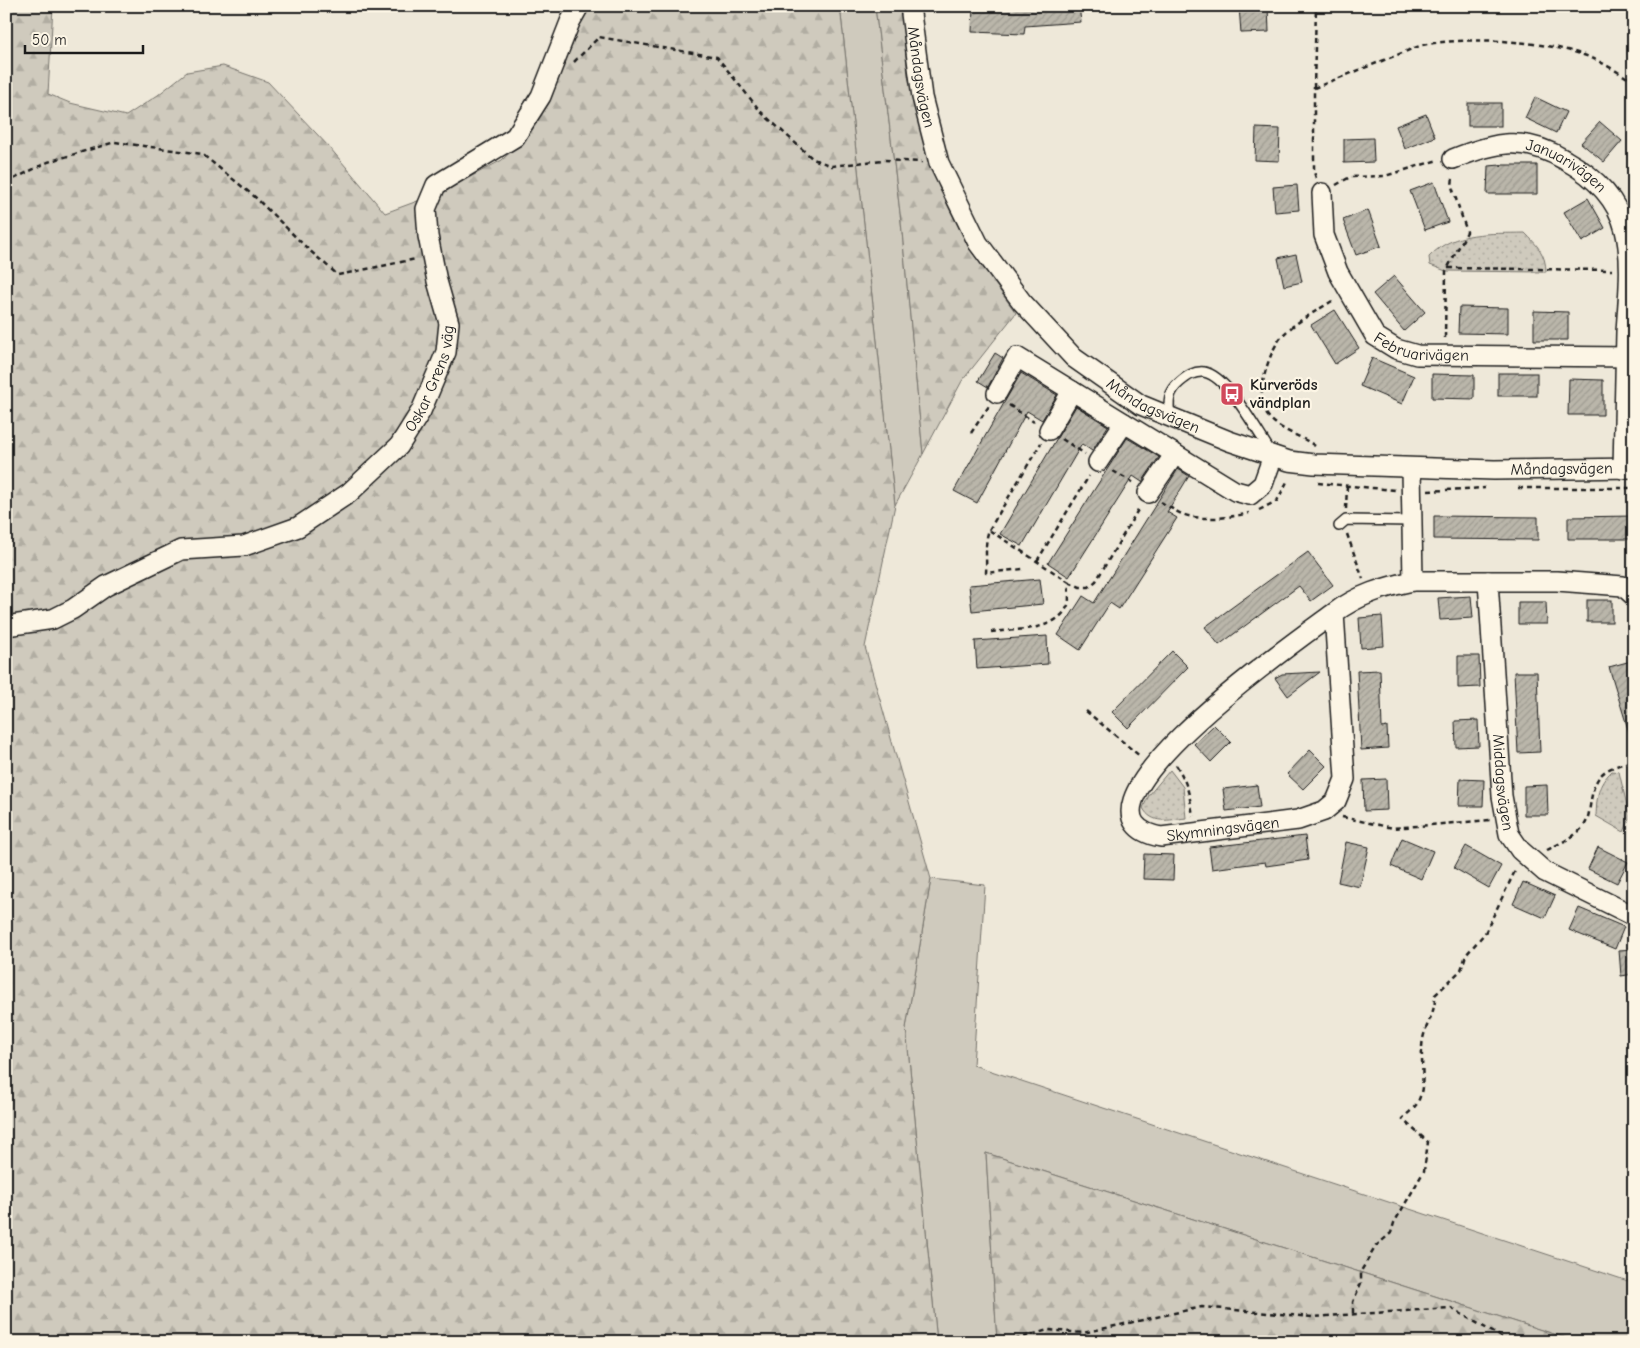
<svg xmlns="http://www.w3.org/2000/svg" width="1640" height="1348" font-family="'Comic Neue',sans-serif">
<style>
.grass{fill:#cfcabd;stroke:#76736c}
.forest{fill:url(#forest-firs);stroke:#76736c}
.park{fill:url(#park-dots);stroke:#76736c}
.building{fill:url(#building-hatch);stroke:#1c1c1c}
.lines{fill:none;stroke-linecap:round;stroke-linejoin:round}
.service-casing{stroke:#1c1c1c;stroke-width:12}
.minor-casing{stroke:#1c1c1c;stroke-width:22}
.path{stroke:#1c1c1c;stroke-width:2.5;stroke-dasharray:5 4;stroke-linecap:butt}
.service{stroke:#fcf5e5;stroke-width:9}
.minor{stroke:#fcf5e5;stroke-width:19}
.labels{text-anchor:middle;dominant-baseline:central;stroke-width:4.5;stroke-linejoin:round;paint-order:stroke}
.street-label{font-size:16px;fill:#1c1c1c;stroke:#fcf5e5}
.poi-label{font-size:16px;font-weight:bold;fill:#1c1c1c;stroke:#fcf5e5;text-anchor:start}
</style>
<defs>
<pattern id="forest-firs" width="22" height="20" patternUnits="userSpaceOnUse" patternTransform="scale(1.25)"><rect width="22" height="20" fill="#cfcabd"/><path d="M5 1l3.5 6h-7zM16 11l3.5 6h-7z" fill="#b1ada2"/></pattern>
<pattern id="park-dots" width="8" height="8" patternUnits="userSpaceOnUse" patternTransform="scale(1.25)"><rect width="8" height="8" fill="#cfcabd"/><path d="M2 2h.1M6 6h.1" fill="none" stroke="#b1ada2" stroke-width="1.8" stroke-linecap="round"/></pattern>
<pattern id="building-hatch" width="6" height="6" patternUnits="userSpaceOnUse" patternTransform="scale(1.25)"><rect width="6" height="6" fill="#bab6aa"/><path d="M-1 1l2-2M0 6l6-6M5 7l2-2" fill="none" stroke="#9f9c92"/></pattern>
</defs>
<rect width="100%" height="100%" fill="#eee8d9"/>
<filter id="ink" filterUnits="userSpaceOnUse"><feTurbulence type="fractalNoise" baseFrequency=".02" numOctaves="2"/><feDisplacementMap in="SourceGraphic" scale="10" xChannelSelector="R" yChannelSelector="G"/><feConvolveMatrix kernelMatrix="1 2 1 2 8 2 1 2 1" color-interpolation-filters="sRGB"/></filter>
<g filter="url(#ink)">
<g class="grass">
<path d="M840 6H875L901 221 923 454 895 505Z"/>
<path d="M931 879 985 885 973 1065 1634 1283V1342H1579L986 1153 997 1342H937L906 1028Z"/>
</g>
<g class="forest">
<path d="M6 6H53L48 94 70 103 126 116 158 95 187 72 223 66 268 82 330 148 385 213 442 192 502 160 521 142 589 6H840L895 505 865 647 931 879 906 1028 937 1342H6Z"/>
<path d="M875 6H901L908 76 919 123 940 190 969 248 1016 313 962 381 923 454 901 221Z"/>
<path d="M986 1153 1579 1342H997Z"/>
</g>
<g class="park">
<path d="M1525 233C1537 245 1546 254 1546 272L1446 271 1430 265 1429 257C1454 230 1490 234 1525 233Z"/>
<path d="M1170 770 1183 787 1186 818C1169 820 1152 825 1143 808L1149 795Z"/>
<path d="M1612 771 1619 772 1630 818 1624 832 1596 816C1597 797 1597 785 1612 771Z"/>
</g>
<g class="building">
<path d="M1030 6H1079L1081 22 1025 26 1024 34 972 32 973 7 1030 9Z"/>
<path d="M1239 6H1268L1269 32 1241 33Z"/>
<path d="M1535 97 1566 112 1556 133 1525 118Z"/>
<rect x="1468" y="103" width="33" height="23"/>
<path d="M1426 114 1435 137 1405 149 1396 126Z"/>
<path d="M1600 122 1622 141 1604 162 1581 143Z"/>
<path d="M1256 128 1280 129 1279 161 1255 160Z"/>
<path d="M1373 138 1374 162 1344 163V139Z"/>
<path d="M1501 165V167L1502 165H1537V194H1487L1488 166Z"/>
<path d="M1434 182 1448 222 1425 230 1410 191Z"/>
<path d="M1297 185 1299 210 1275 212 1273 187Z"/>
<path d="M1588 198 1605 228 1582 242 1564 212Z"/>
<path d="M1368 210 1381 246 1356 255 1343 220Z"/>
<path d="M1296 254 1302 282 1284 286 1278 258Z"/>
<path d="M1394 276 1425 312 1404 331 1373 294Z"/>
<path d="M1459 307 1508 308V334L1458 333Z"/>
<path d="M1335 310 1359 348 1335 364 1311 325Z"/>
<path d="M1534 311 1568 312V340H1534Z"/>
<path d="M995 353 1003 358 988 387 978 381Z"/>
<path d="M1372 358 1414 376 1402 404 1360 386Z"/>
<path d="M1021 373 1057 395 1042 420 1027 411 977 503 954 491Z"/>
<rect x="1498" y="373" width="39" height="23"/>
<path d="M1432 374 1474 375V399L1432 398Z"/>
<path d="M1569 379 1603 380V415H1568Z"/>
<path d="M1076 406 1108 426 1092 451 1082 444 1022 546 1000 534Z"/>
<path d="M1127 438 1159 457 1142 482 1133 476 1069 577 1048 563Z"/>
<path d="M1178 469 1189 476 1167 512 1177 518 1119 609 1110 603 1080 650 1058 635 1083 596 1094 603Z"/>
<path d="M1434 516 1538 517V540L1434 539Z"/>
<path d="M1634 516V539H1568V517Z"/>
<path d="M1308 552 1333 585 1311 601 1299 586 1219 645 1205 627Z"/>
<path d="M1040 579 1043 604 972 611 969 585Z"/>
<path d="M1471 596 1473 618 1440 620 1438 598Z"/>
<rect x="1587" y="600" width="25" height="22"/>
<path d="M1518 602H1546L1547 624H1518Z"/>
<path d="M1382 616 1384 646 1361 648 1359 618Z"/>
<path d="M1047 636 1048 664 977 669 975 641Z"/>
<path d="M1172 651 1188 667 1128 728 1112 712Z"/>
<path d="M1458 656H1479L1480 687 1458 688Z"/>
<path d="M1631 661 1634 670V738L1631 739 1609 667Z"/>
<path d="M1380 670 1382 728 1387 727 1388 748 1361 750 1357 671Z"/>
<path d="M1320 672 1288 696 1275 678 1282 674Z"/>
<path d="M1514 672H1537L1540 752 1518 753Z"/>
<path d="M1478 720 1479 746 1456 747 1455 721Z"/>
<path d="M1214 725 1231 742 1211 762 1194 744Z"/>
<path d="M1310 750 1326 766 1303 789 1287 774Z"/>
<path d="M1386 779 1387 810 1364 811 1363 780Z"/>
<path d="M1460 779 1484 780 1483 806H1459Z"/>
<path d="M1257 785 1260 807 1226 811 1223 789Z"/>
<path d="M1547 785 1548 815H1524V786Z"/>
<path d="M1305 836 1308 860 1266 866 1265 862 1212 869 1209 847Z"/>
<path d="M1402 838 1433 851 1421 879 1391 866Z"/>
<path d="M1346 842 1369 847 1360 887 1338 882Z"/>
<path d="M1466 846 1501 866 1489 888 1454 868Z"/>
<path d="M1598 847 1628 862 1617 883 1588 869Z"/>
<path d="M1144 854 1174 855 1173 880 1143 879Z"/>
<path d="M1523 882 1555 896 1545 918 1513 904Z"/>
<path d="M1579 908 1624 927 1615 949 1569 930Z"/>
<path d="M1634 949V974L1621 976 1619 950Z"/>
</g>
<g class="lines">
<g class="service-casing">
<g id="service">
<path d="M1170 417C1168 402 1168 392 1180 382 1187 376 1194 371 1204 372 1228 376 1257 432 1271 452"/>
<path d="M1339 526 1346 520 1411 521"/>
</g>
</g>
<g class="minor-casing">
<g id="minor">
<path id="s1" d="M910 6 922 97 939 163 978 243 1022 302 1074 358 1141 405 1229 441 1289 461 1314 464 1494 470 1634 468"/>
<path id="s2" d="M1453 159C1495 142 1524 135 1565 160 1592 175 1617 198 1625 230 1633 263 1628 298 1626 332 1625 378 1624 423 1623 469"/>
<path id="s3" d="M1322 193 1324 235 1338 272 1375 336 1396 349 1417 355 1634 357"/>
<path d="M997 393 1017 357 1235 491 1250 495 1263 484 1273 456"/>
<path d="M1049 430 1072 391"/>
<path d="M1098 462 1124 423"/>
<path d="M1148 493 1175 454"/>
<path d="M1413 581H1557L1623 586 1634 596"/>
<path id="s4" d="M1488 581 1502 796 1509 834 1520 850 1545 872 1634 916"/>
<path id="s5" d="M1334 613C1306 634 1044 815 1161 837L1298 820 1324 811 1336 801 1345 779 1334 613C1358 595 1384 587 1413 581L1411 468"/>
<path id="s6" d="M6 626 53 619 73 609 106 586 181 550 244 546 298 527 349 493 399 446 421 411 446 352 449 323 437 281 428 236 426 209 436 185 515 137 541 96 570 22 579 6"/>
</g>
</g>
<g class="path">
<path d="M574 62 599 37 717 57 761 112 813 159 832 166 883 160 922 162"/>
<path d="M1314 88 1316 6"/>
<path d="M1316 178 1314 172V88L1422 45C1468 36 1551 40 1594 59 1607 65 1621 74 1634 82"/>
<path d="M6 183 48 162 115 142 202 154 255 197 309 250 338 275 416 259"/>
<path d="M1336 185 1350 177 1385 176 1438 160"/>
<path d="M1448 268 1612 270"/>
<path d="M1445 338 1446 271 1467 232 1452 187 1453 176"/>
<path d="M1009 405 1034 422"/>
<path d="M971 433 989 406"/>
<path d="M1062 439 1085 454"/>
<path d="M1315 446C1299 434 1277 431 1265 412 1255 394 1270 347 1284 334 1298 320 1319 310 1335 299"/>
<path d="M1113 471 1134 483"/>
<path d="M1318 483 1395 490"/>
<path d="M1518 488H1634"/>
<path d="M1428 491 1485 488"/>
<path d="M1161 502C1168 506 1175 511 1182 514 1201 521 1230 518 1249 513"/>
<path d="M1346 509 1347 485"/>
<path d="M1259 510 1277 501 1288 480"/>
<path d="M989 530 1041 443"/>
<path d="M1347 534 1363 579"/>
<path d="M1037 561 1089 476"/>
<path d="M1069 582 1080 587H1089L1096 581 1139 508"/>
<path d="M991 632C1016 629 1057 632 1068 605 1070 599 1068 589 1069 582L989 530C984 543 987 559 986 573L1023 569"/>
<path d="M1086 711 1141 757"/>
<path d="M1176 765C1187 781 1190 797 1193 816"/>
<path d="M1342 817 1393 828 1490 820"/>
<path d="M1547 850C1558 844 1574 838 1583 827 1588 821 1589 813 1590 806 1595 773 1602 769 1634 761"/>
<path d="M1353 1313V1302L1361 1283V1271L1376 1246 1391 1233 1394 1223 1424 1171 1428 1142 1402 1119C1407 1114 1412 1110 1416 1105 1428 1087 1419 1059 1423 1039 1426 1023 1436 1012 1435 995L1461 970 1466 955 1485 933 1516 869"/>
<path d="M1006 1342 1048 1330 1083 1333 1202 1307 1312 1317 1451 1308 1510 1342"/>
</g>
<use href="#service" class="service"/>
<use href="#minor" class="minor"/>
</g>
</g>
<defs>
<g id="bus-square" transform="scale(1.25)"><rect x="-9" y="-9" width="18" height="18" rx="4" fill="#d1495b" stroke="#fcf5e5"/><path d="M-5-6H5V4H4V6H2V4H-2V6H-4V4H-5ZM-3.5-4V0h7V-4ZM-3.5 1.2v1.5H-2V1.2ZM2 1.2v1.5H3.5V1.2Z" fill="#fff"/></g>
</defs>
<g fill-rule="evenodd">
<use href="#bus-square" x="1232" y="394"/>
</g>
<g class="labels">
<g class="street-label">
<text stroke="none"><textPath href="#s1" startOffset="72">Måndagsvägen</textPath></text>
<text stroke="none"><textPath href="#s2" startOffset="121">Januarivägen</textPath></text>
<text stroke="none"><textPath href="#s3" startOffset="205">Februarivägen</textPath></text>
<text stroke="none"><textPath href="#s6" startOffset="519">Oskar Grens väg</textPath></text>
<text stroke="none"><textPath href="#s1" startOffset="492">Måndagsvägen</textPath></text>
<text stroke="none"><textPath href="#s1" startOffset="912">Måndagsvägen</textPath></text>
<text stroke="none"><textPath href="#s4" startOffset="202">Middagsvägen</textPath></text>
<text stroke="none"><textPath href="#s5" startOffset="394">Skymningsvägen</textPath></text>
</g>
<g class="poi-label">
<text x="1250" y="385">Kurveröds<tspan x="1250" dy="18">vändplan</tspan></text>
</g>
</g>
<rect width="1640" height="1348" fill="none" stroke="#fcf5e5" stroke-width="25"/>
<rect x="12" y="12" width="1615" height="1323" fill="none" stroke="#1c1c1c" stroke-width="2" filter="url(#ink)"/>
<path d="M25 45v8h118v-8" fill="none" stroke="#1c1c1c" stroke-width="2.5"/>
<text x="32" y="45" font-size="15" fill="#1c1c1c" stroke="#fcf5e5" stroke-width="4" paint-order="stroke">50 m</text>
</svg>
